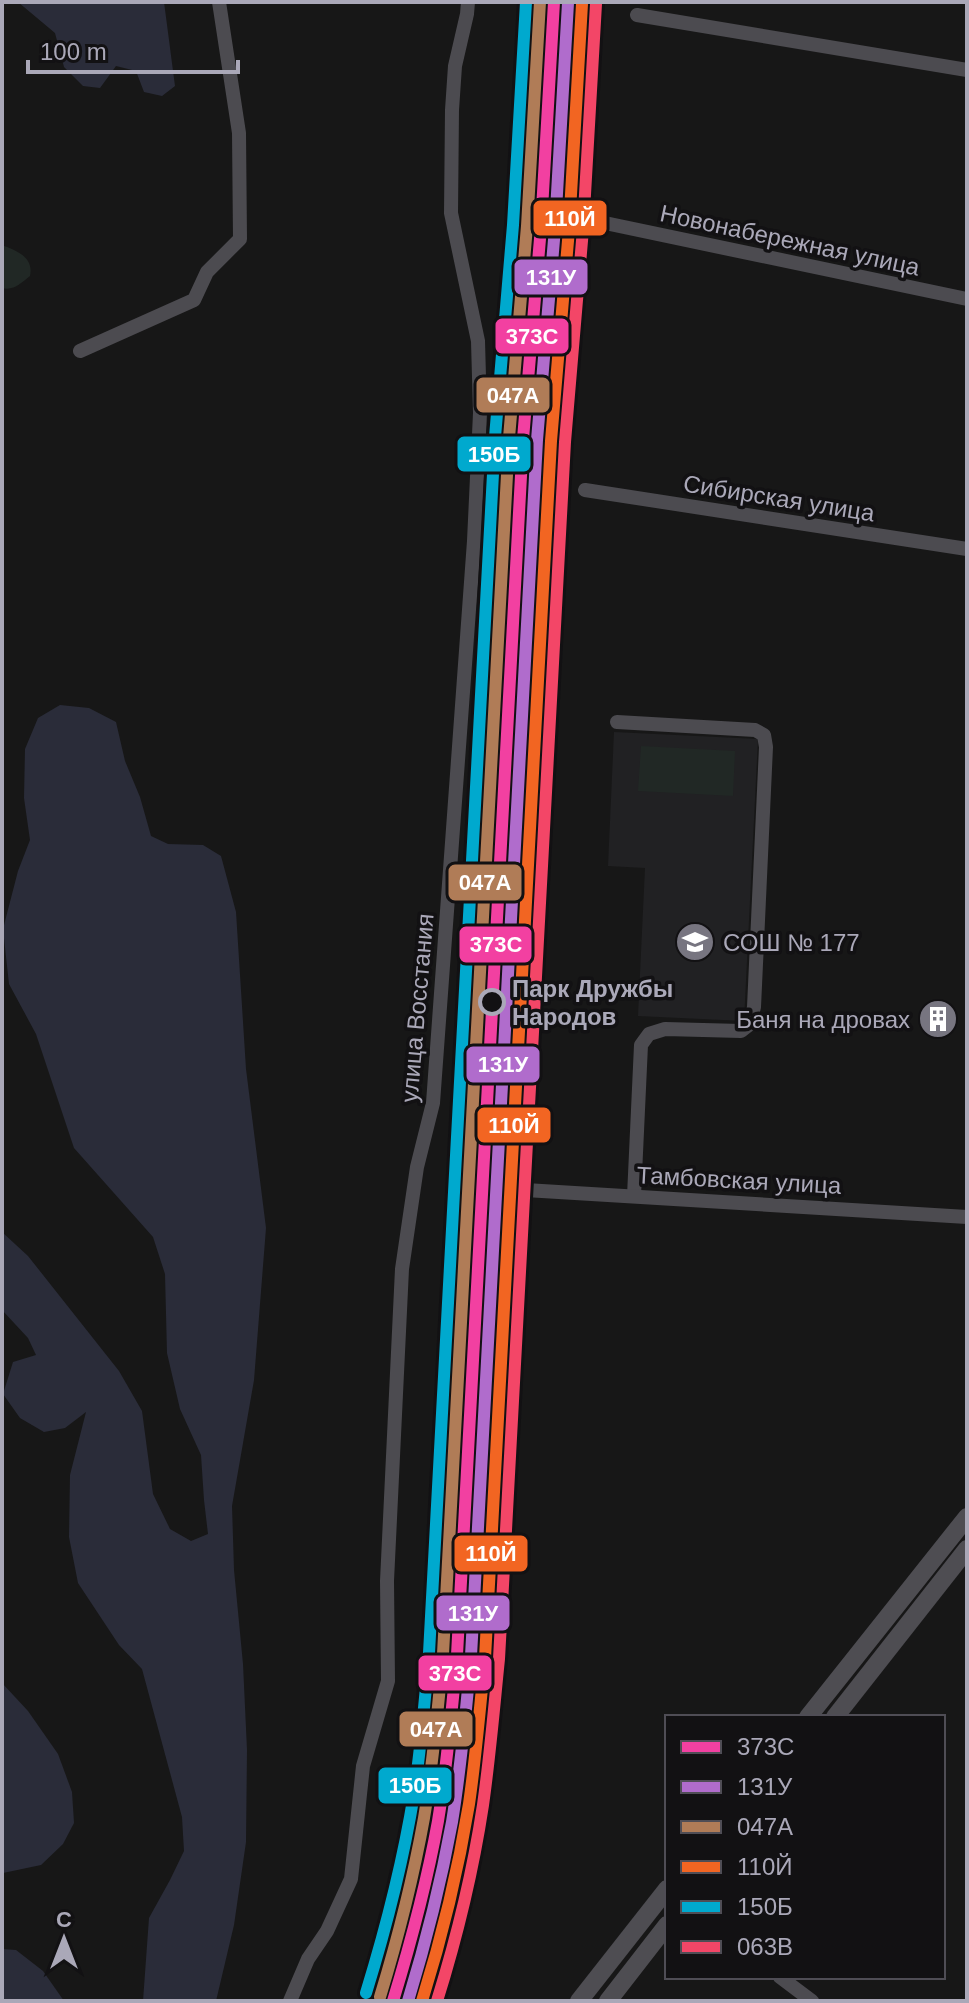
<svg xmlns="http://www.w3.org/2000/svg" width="969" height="2003" font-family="Helvetica,sans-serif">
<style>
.built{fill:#212123}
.green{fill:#212825}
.water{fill:#2a2c39}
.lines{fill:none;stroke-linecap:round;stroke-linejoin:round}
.minor{stroke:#4c4b50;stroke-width:14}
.major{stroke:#4e4d52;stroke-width:18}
.rail-1-casing{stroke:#121113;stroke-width:18}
.rail-2-casing{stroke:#121113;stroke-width:18}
.rail-3-casing{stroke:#121113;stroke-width:18}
.rail-4-casing{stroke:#121113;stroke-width:18}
.rail-5-casing{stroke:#121113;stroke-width:18}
.rail-6-casing{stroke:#121113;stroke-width:18}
.rail-1{stroke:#f240a1;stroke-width:12}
.rail-2{stroke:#b06ccc;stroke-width:12}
.rail-3{stroke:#b07c57;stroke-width:12}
.rail-4{stroke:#f26522;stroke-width:12}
.rail-5{stroke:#00a9ce;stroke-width:12}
.rail-6{stroke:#f34667;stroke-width:12}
.stop-dot{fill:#121113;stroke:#aaa8b8;stroke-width:4}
.labels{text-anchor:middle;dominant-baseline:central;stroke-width:7;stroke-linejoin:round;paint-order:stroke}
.street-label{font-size:24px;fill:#aaa8b8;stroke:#121113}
.poi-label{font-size:24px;fill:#aaa8b8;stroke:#121113;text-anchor:start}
.stop-label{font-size:24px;font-weight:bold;fill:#aaa8b8;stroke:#121113;text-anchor:start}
.line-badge{stroke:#121113;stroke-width:3}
.badge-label{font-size:22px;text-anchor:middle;font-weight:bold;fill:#fff}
</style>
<rect width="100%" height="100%" fill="#171717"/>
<path class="built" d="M614 732 758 739 744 1021 638 1016 645 868 608 866Z"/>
<g class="green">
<path d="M2 245C17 251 34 257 30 276 21 283 14 291 2 288Z"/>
<path d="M641 746 735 751 733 796 638 791Z"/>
</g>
<g class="water">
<path d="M18 2H164L175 86 162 96 144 92 136 71 116 66 100 88 83 86 64 67 55 33Z"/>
<path d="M60 705 89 708 116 722 125 761 140 797 151 836 168 844 203 845 221 856 236 912 246 1069 266 1228 254 1380 232 1506 234 1570 243 1664 247 1750 246 1842 234 1925 216 2001H143L149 1918 170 1880 184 1851 182 1817 142 1669 119 1645 78 1583 69 1537 70 1475 86 1412 65 1428 44 1432 20 1418 3 1394 13 1362 36 1355 28 1338 2 1310V1232L28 1256 119 1371 142 1411 153 1494 170 1529 191 1541 208 1534 204 1500 201 1455 180 1409 167 1353 165 1274 153 1237 74 1148 36 1034 9 984 3 929 18 871 30 840 24 798 25 749 38 718Z"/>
<path d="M2 1683 28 1711 58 1754 72 1792 74 1823 63 1844 41 1865 3 1873Z"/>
<path d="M2 1949 16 1950 43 1971 64 2001H2Z"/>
</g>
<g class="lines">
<g class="minor">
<path d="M637 15 967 70"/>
<path d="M605 223 967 299"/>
<path d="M80 351 194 300 207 272 240 239 239 133 219 2"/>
<path d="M585 490 967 549"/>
<path d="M617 722 755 730 764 735 766 747 754 1007 750 1024 741 1031 665 1029 649 1034 641 1045 634 1196"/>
<path d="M509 1189 967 1217"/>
<path d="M780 1977 812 2001"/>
<path d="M290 2001 308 1959 327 1931 351 1879 363 1766 388 1681 387 1581 402 1269 417 1167 433 1103 474 541 480 413 478 341 451 213 452 110 455 66 467 14 468 2"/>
</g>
<g class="major">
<path d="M808 1717 967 1517"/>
<path d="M835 1717 967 1549"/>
<path d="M579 2001 667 1889"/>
<path d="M608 2001 667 1925"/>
</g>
<g class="rail-1-casing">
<path id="rail-1" d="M393 2001C411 1942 427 1882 438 1821 447 1766 452 1710 457 1655L523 439 541 227 554 2"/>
</g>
<g class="rail-2-casing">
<path id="rail-2" d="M408 2001C426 1942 441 1882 452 1822 461 1767 466 1712 471 1656L537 440 555 228 568 3"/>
</g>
<g class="rail-3-casing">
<path id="rail-3" d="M380 1997C398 1938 413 1879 424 1818 433 1764 438 1709 443 1654L509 438 527 226 540 2"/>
</g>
<g class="rail-4-casing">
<path id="rail-4" d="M422 2001C442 1937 458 1871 469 1804 476 1756 480 1706 485 1658L551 441 569 229 582 4"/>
</g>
<g class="rail-5-casing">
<path id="rail-5" d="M366 1993C386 1928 403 1862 414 1794 421 1747 425 1700 429 1653L495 437 513 225 526 2"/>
</g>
<g class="rail-6-casing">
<path id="rail-6" d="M437 2001C457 1937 473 1871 483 1805 490 1756 494 1708 499 1659L565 442 583 229 596 4"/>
</g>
<use href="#rail-1" class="rail-1"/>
<use href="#rail-2" class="rail-2"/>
<use href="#rail-3" class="rail-3"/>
<use href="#rail-4" class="rail-4"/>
<use href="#rail-5" class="rail-5"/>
<use href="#rail-6" class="rail-6"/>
</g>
<defs>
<g id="school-disc" transform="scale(2)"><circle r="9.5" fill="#777580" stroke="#121113"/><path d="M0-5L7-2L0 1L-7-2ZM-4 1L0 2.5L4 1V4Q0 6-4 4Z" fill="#fff"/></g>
<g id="building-disc" transform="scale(2)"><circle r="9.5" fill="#777580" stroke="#121113"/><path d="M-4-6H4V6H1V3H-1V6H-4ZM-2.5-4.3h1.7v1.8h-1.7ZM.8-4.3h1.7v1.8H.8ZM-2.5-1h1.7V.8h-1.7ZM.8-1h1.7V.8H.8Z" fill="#fff"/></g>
</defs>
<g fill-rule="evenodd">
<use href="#school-disc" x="695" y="942"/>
<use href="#building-disc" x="938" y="1019"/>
</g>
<circle class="stop-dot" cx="492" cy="1002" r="12"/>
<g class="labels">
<g class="street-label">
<text transform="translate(790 240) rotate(12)">Новонабережная улица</text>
<text transform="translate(779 498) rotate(9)">Сибирская улица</text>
<text transform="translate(417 1008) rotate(-85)">улица Восстания</text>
<text transform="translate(739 1180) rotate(3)">Тамбовская улица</text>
</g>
<g class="poi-label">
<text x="723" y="942">СОШ № 177</text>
<text x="910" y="1019" text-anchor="end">Баня на дровах</text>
</g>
<g class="stop-label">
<text x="512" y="988">Парк Дружбы<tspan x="512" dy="28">Народов</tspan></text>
</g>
</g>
<g class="line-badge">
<rect x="532" y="199" width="76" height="38" rx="8" fill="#f26522"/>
<rect x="513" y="258" width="76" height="38" rx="8" fill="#b06ccc"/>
<rect x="494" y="317" width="76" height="38" rx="8" fill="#f240a1"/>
<rect x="475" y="376" width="76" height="38" rx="8" fill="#b07c57"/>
<rect x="456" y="435" width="76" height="38" rx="8" fill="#00a9ce"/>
<rect x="447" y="863" width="76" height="39" rx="8" fill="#b07c57"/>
<rect x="458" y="925" width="75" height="39" rx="8" fill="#f240a1"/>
<rect x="465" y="1045" width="76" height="39" rx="8" fill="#b06ccc"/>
<rect x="476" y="1106" width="76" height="38" rx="8" fill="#f26522"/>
<rect x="453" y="1534" width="76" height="39" rx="8" fill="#f26522"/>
<rect x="435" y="1594" width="76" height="38" rx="8" fill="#b06ccc"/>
<rect x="417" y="1654" width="76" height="38" rx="8" fill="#f240a1"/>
<rect x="398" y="1710" width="76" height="38" rx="8" fill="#b07c57"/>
<rect x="377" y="1766" width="76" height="39" rx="8" fill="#00a9ce"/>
</g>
<g class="badge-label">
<text x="570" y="226">110Й</text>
<text x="551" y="285">131У</text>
<text x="532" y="344">373C</text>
<text x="513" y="403">047А</text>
<text x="494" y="462">150Б</text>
<text x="485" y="890">047А</text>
<text x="496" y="952">373C</text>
<text x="503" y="1072">131У</text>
<text x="514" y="1133">110Й</text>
<text x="491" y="1561">110Й</text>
<text x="473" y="1621">131У</text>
<text x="455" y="1681">373C</text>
<text x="436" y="1737">047А</text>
<text x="415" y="1793">150Б</text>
</g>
<rect width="969" height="2003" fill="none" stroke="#aaa8b8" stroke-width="8"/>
<rect x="665" y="1715" width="280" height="264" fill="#121113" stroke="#4f4d55" stroke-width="2"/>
<rect x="681" y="1741" width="40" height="12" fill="#f240a1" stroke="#4f4d55" stroke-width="2"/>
<text x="737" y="1755" font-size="24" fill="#aaa8b8">373C</text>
<rect x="681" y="1781" width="40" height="12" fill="#b06ccc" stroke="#4f4d55" stroke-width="2"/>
<text x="737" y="1795" font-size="24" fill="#aaa8b8">131У</text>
<rect x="681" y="1821" width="40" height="12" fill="#b07c57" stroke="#4f4d55" stroke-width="2"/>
<text x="737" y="1835" font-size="24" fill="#aaa8b8">047А</text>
<rect x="681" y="1861" width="40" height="12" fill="#f26522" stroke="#4f4d55" stroke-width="2"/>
<text x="737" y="1875" font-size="24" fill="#aaa8b8">110Й</text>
<rect x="681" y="1901" width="40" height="12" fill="#00a9ce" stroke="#4f4d55" stroke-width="2"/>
<text x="737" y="1915" font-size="24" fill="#aaa8b8">150Б</text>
<rect x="681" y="1941" width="40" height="12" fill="#f34667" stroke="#4f4d55" stroke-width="2"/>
<text x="737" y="1955" font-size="24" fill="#aaa8b8">063В</text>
<g transform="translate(64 1939)" stroke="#121113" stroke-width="6" paint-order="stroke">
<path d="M0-6L14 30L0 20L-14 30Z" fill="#aaa8b8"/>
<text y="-12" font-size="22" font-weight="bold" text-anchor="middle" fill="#aaa8b8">С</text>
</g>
<path d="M28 60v12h210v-12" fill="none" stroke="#aaa8b8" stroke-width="4"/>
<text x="40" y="60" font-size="24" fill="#aaa8b8" stroke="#121113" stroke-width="6" paint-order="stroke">100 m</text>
</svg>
